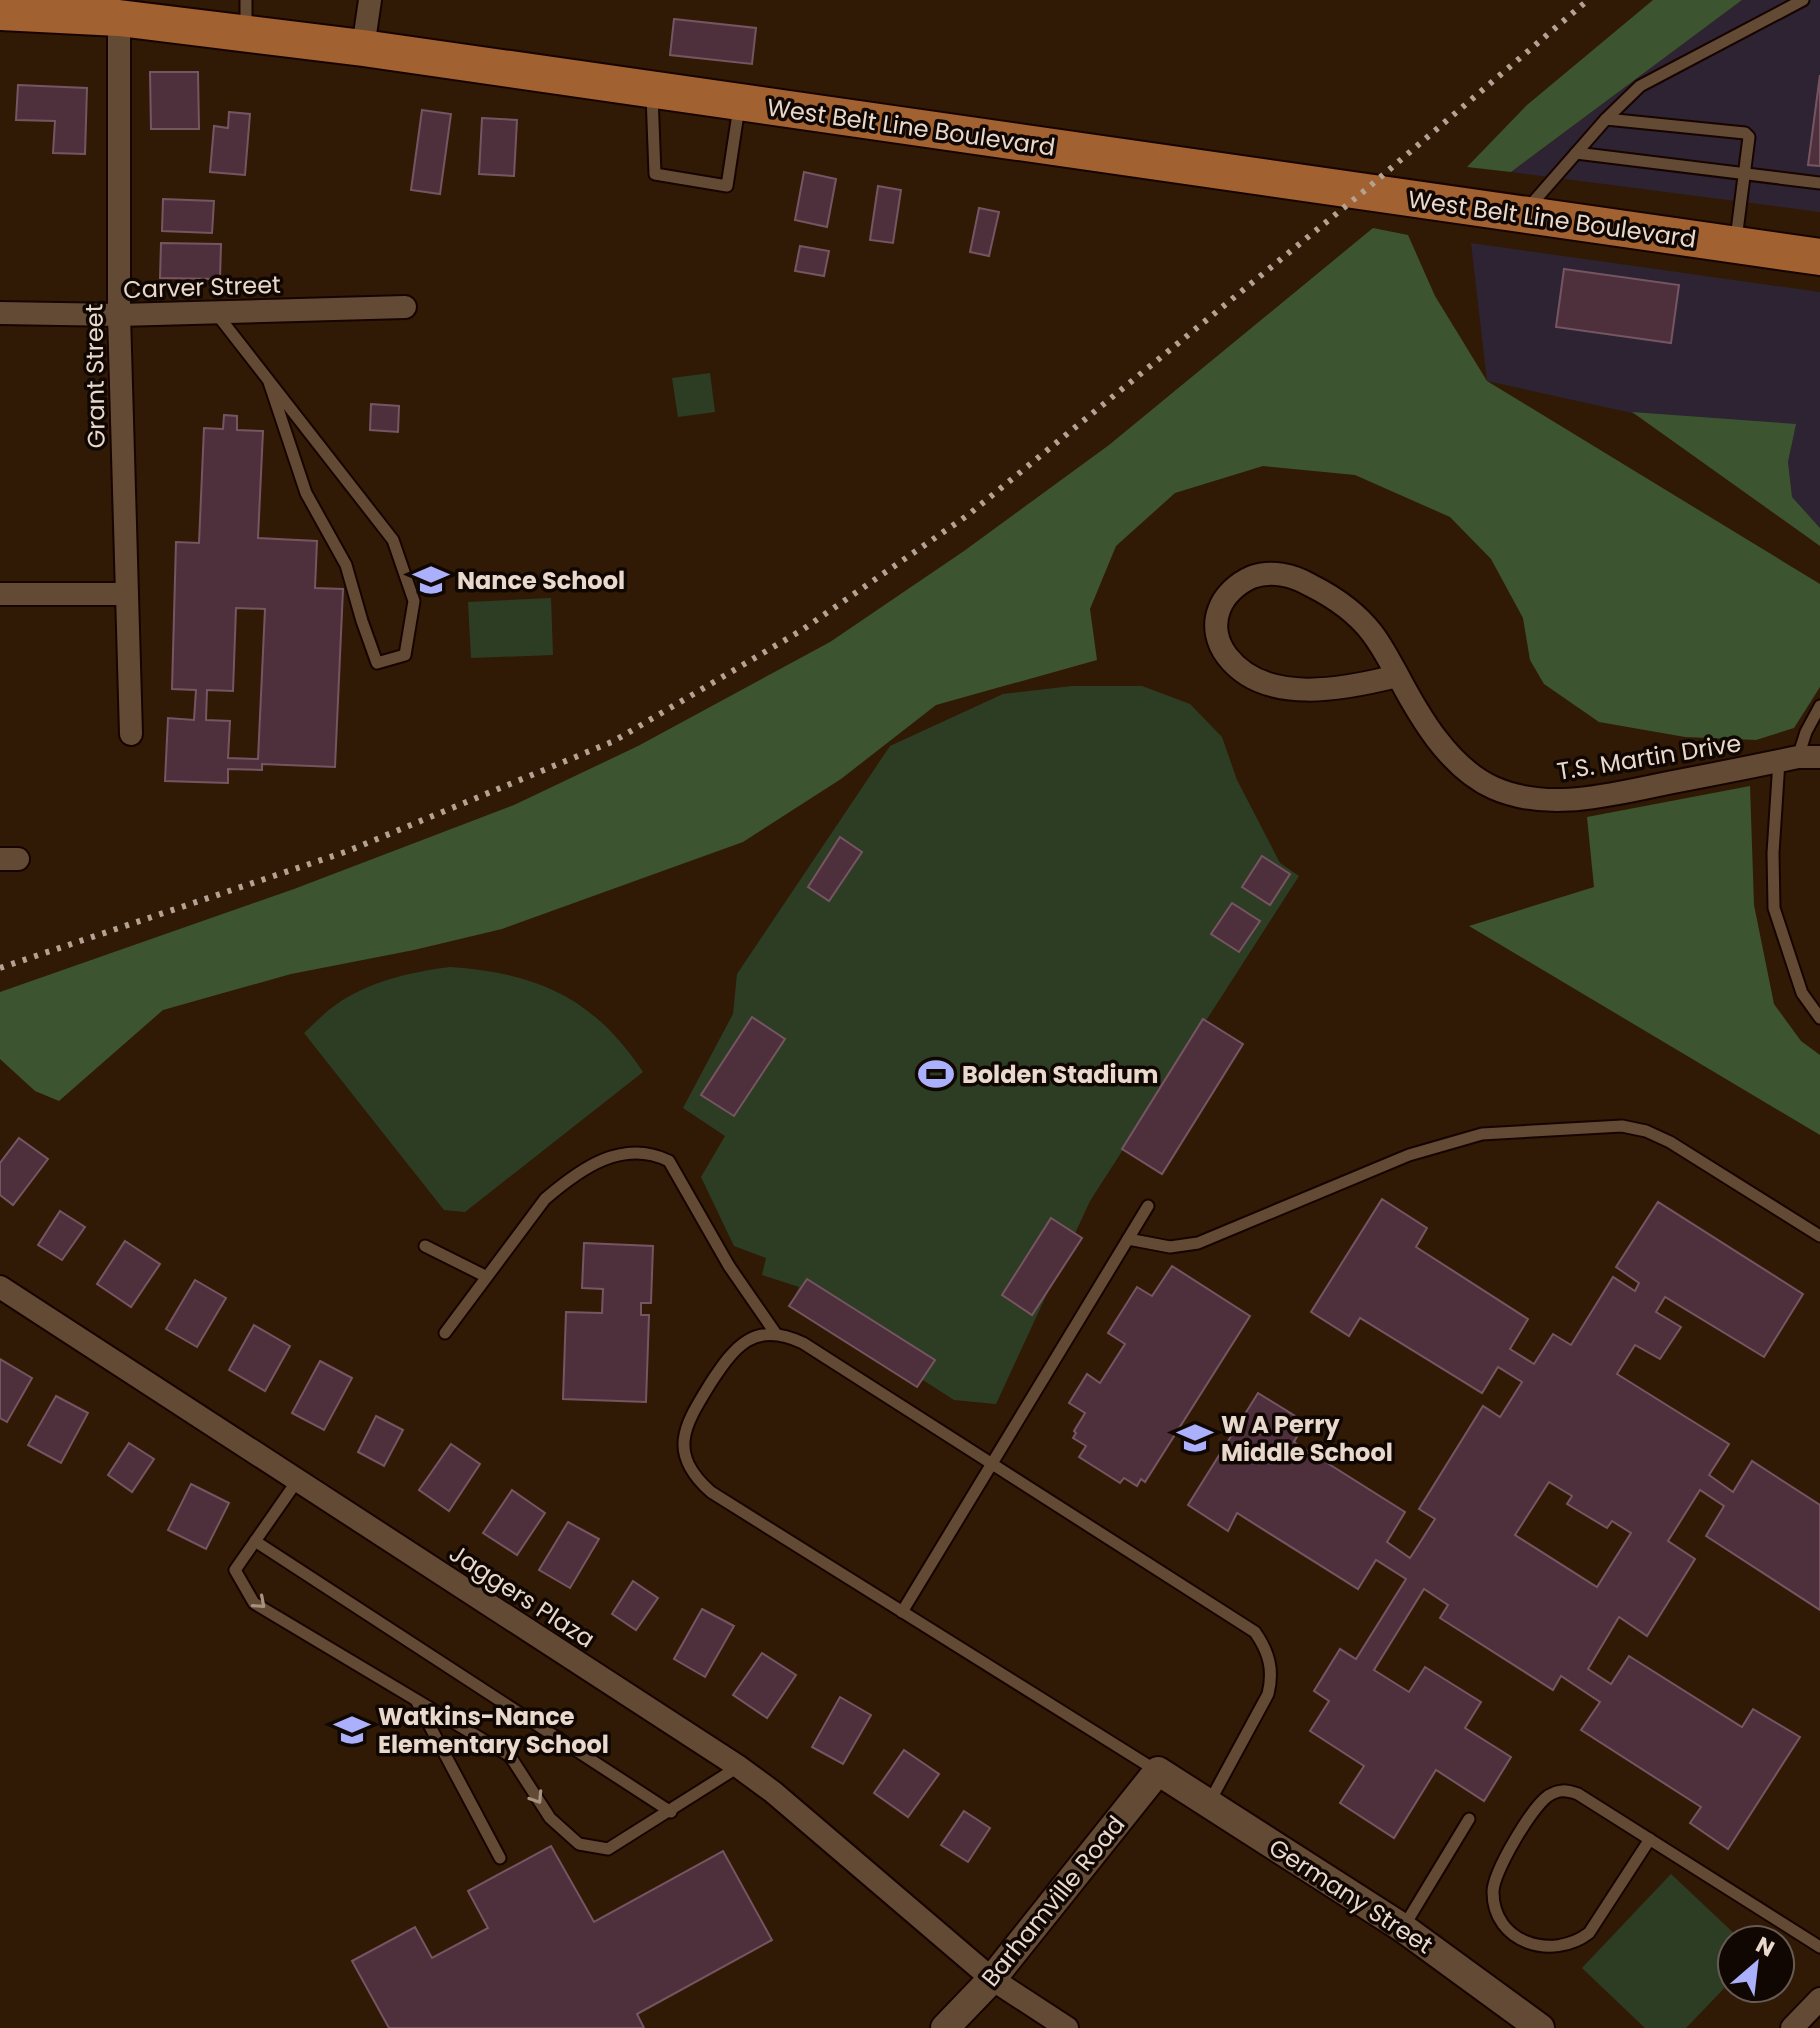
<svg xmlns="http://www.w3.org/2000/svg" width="1820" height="2028" font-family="Poppins,sans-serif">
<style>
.commercial{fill:#2d2332}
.green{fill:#2d3d24}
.forest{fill:#3c5430}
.building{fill:#4e303c;stroke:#765562;stroke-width:2;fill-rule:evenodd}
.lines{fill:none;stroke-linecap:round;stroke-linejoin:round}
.service-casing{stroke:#170400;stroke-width:15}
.minor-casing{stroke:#170400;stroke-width:26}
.tertiary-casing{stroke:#170400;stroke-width:32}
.primary-casing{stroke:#170400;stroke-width:40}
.service{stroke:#634a34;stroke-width:11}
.minor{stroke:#634a34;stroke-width:22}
.tertiary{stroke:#634a34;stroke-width:28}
.primary{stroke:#a26130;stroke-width:36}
.rail{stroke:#b4a394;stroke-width:6;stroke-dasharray:4 8;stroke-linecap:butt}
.oneway{stroke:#a69280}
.labels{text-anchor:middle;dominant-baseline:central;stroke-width:7;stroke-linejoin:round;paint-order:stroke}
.street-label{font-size:24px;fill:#e9d9cd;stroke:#110702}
.poi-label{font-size:24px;font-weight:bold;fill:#e9d9cd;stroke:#110702;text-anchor:start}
</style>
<rect width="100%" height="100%" fill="#301a05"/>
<g class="commercial">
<path d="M1742 0H1820V212L1511 172Z"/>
<path d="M1471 243 1820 292V528L1792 498 1788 462 1791 448 1487 381Z"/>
</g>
<g class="green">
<path d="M710 373 715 412 678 417 672 378Z"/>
<path d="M551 598 553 655 471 658 468 602Z"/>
<path d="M1072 686H1142L1190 704 1222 737 1237 780 1280 863 1299 876 1090 1201 996 1404 954 1400 794 1297 799 1287 762 1275 766 1258 734 1246 701 1177 725 1136 683 1108 733 1014 737 974 890 746 1003 694Z"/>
<path d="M450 967C537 973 594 998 643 1072L465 1212 444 1210 304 1033C315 1023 325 1012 337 1004 370 981 411 972 450 967Z"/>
<path d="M1671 1874 1741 1940H1732V1980L1686 2028H1645L1582 1968Z"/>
</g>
<g class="forest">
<path d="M1653 0H1742L1511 172 1467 167 1527 105Z"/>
<path d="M1373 228 1408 235 1435 296 1487 381 1820 584V687L1794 728 1756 740 1685 737 1599 722 1544 684 1530 660 1523 618 1491 559 1450 517 1355 475 1263 466 1175 493 1116 546 1090 609 1097 660 936 705 841 779 743 842 502 929 414 950 291 974 163 1010 59 1101 35 1091 0 1059V992L294 889 514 805 638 746 830 642 964 551 1109 445Z"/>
<path d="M1632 412 1796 424 1788 462 1792 497 1820 528V546Z"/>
<path d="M1750 786 1754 905 1774 1004 1801 1041 1820 1055V1135L1469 926 1594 887 1587 817Z"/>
</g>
<g class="building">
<path d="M674 19 756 28 752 64 670 55Z"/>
<path d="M150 72H198L199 129H151Z"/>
<path d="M1820 75V166L1808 165Z"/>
<path d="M18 85 87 88 85 154 53 153 55 121 16 120Z"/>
<path d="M422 110 451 114 440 194 411 190Z"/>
<path d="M229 112 250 114 245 175 210 172 214 126 228 128Z"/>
<path d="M482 118 517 120 514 176 479 174Z"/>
<path d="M804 172 836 179 827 227 795 220Z"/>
<path d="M878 186 901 190 893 243 870 240Z"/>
<path d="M163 199 214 201 212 233 162 231Z"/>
<path d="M979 208 999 212 989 256 970 252Z"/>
<path d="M161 243 221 244 220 279 160 278Z"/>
<path d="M800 246 829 251 824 276 795 271Z"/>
<path d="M1564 269 1679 285 1671 343 1556 327Z"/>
<path d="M371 404 399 406 398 432 370 430Z"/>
<path d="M224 415 237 416V430L263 431 258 538 317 541 315 588 343 589 335 767 262 764V770L228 769V783L165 781 168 718 194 720 196 690 172 689 176 542 199 543 204 428 223 429ZM236 608 265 609 258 759 228 758 230 721 206 720 207 690 233 691Z"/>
<path d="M840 837 862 852 829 901 808 887Z"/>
<path d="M1262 856 1290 874 1270 905 1242 887Z"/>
<path d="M1232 903 1260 921 1239 952 1211 934Z"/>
<path d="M752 1017 785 1039 734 1116 701 1095Z"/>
<path d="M1203 1019 1243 1044 1162 1174 1122 1149Z"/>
<path d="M19 1138 48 1159 13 1205 0 1195V1163Z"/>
<path d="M1382 1199 1427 1228 1416 1247 1528 1319 1510 1349 1534 1364 1553 1334 1571 1345 1613 1277 1635 1291 1639 1283 1616 1267 1658 1202 1803 1294 1764 1357 1665 1297 1656 1312 1681 1327 1660 1359 1635 1345 1617 1374 1729 1444 1709 1475 1733 1492 1752 1461 1820 1505V1610L1706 1536 1724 1506 1700 1490 1668 1541 1695 1559 1647 1636 1619 1617 1588 1669 1611 1684 1629 1656 1742 1727 1753 1709 1800 1737 1728 1849 1690 1823 1701 1807 1581 1730 1600 1702 1561 1676 1553 1690 1440 1618 1448 1605 1424 1589 1374 1670 1409 1692 1425 1667 1481 1702 1465 1728 1511 1757 1484 1801 1436 1770 1394 1838 1340 1803 1364 1766 1310 1731 1329 1701 1314 1691 1340 1649 1356 1659 1406 1579 1376 1560 1358 1589 1237 1513 1228 1531 1188 1505 1258 1393 1305 1422 1294 1442 1405 1512 1387 1542 1410 1558 1435 1519 1419 1509 1483 1406 1500 1417 1522 1382 1498 1367 1482 1393 1360 1318 1349 1336 1311 1312ZM1549 1482 1572 1496 1567 1504 1607 1528 1612 1521 1631 1533 1597 1587 1515 1535Z"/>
<path d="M60 1211 85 1227 62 1260 38 1245Z"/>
<path d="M1051 1218 1082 1238 1032 1315 1002 1295Z"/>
<path d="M125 1241 160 1264 131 1307 97 1284Z"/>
<path d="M584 1243 653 1246 651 1303H641V1315H649L646 1402 563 1399 566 1312 602 1313 603 1289 582 1288Z"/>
<path d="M1172 1266 1250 1316 1145 1482 1141 1479 1137 1486 1124 1478 1120 1483 1079 1457 1086 1446 1073 1438 1076 1433 1074 1431 1085 1413 1069 1403 1087 1374 1100 1383 1125 1344 1108 1333 1137 1287 1152 1296Z"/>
<path d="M807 1279 935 1360 917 1387 789 1306Z"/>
<path d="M195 1280 226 1298 197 1347 166 1329Z"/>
<path d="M254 1325 290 1346 265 1391 229 1370Z"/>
<path d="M0 1359 32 1378 7 1422 0 1418Z"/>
<path d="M320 1361 352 1378 324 1430 292 1413Z"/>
<path d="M56 1396 88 1413 61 1463 28 1445Z"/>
<path d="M376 1416 403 1430 384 1466 358 1452Z"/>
<path d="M129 1443 154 1459 132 1492 108 1475Z"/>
<path d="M451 1444 480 1464 449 1511 419 1490Z"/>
<path d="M191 1484 229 1503 206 1549 168 1530Z"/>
<path d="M512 1490 545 1513 517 1555 483 1533Z"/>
<path d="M568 1522 599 1539 570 1588 539 1570Z"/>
<path d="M633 1581 658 1598 636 1630 612 1614Z"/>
<path d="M702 1609 734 1626 705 1677 674 1659Z"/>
<path d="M762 1653 796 1675 767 1718 733 1695Z"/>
<path d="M840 1697 871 1715 843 1764 812 1747Z"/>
<path d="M904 1750 939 1774 908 1817 874 1793Z"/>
<path d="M964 1811 990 1828 968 1862 941 1845Z"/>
<path d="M551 1846 594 1922 723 1851 772 1940 637 2014 644 2028H389L352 1961 415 1927 432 1958 488 1928 468 1891Z"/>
</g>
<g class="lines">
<g class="service-casing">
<g id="service">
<path d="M246 0V29"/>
<path d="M652 95 655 174 727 186 739 107"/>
<path d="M1606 119 1640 86 1803 0"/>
<path d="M1576 153 1820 183"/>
<path d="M1528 208 1606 119 1745 133 1749 137 1736 239"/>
<path d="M216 313 393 540 414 601 405 655 377 663 362 621 346 565 306 493 269 382"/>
<path d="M1798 757 1806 732 1820 706"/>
<path d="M1779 761 1773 853 1774 908 1802 993 1820 1018"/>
<path d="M1128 1239 1170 1247 1198 1243 1409 1155 1482 1134 1622 1126 1646 1131 1670 1142 1820 1236"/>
<path d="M425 1246 485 1276"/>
<path d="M445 1333 545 1199C580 1169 622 1138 669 1161L729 1266 776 1334"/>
<path d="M297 1481 235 1570 254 1603 510 1756 550 1818 579 1844 608 1849 738 1767"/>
<path d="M255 1541 671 1812"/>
<path d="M902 1612 1148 1206"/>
<path d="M416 1700 500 1858"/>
<path d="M1157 1771 711 1492C667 1453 684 1426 710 1384 735 1346 754 1320 803 1343L1255 1632C1269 1652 1274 1670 1268 1694L1209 1803"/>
<path d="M1650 1839 1589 1933C1552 1961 1493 1943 1493 1892 1493 1872 1532 1807 1548 1796 1559 1789 1566 1790 1578 1794L1820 1947"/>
<path d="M1403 1928 1469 1819"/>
</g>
</g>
<g class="minor-casing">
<g id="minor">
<path d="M119 18V315L131 734"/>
<path d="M363 48 370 0"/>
<path d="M0 313 119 315 405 307"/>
<path d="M0 594H127"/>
<path d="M1397 676C1345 689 1265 706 1227 656 1217 643 1213 626 1219 610 1224 595 1238 583 1252 577 1271 570 1293 575 1310 585 1334 597 1356 612 1372 633 1382 646 1389 660 1397 674 1419 716 1449 768 1494 788 1551 813 1615 793 1673 782 1715 774 1756 766 1798 757H1820"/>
<path d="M0 859H18"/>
<path d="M0 1287 739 1767 773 1792 992 1979 1067 2028"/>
<path d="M1792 2028 1820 1999"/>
</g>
</g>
<g class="tertiary-casing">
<path id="tertiary" d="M945 2028 992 1979 1158 1771 1403 1928 1540 2028"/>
</g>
<g class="primary-casing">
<path id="primary" d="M0 12 119 18 363 48 1820 257"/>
</g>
<use href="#service" class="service"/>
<use href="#minor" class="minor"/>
<use href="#tertiary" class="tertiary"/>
<use href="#primary" class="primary"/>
<path class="rail" d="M0 968 348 851 614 741 802 630 968 515 1363 192 1588 0"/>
</g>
<defs><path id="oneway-chevron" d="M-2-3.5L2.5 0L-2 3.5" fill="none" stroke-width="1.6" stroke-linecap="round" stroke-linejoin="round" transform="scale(2)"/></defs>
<g class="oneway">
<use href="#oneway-chevron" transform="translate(260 1603) rotate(41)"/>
<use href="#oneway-chevron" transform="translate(537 1798) rotate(57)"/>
</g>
<defs>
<g id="school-bare" transform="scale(2.76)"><path d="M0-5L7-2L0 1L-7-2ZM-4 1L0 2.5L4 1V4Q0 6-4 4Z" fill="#aab0fb" stroke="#110702" stroke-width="2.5" paint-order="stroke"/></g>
<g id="stadium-bare" transform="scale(2.76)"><path d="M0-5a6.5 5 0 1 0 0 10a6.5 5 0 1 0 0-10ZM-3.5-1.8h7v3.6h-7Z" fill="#aab0fb" stroke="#110702" stroke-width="2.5" paint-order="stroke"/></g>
</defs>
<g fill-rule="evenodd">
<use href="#school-bare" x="431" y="580"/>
<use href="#stadium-bare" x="936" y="1074"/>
<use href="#school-bare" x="1195" y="1438"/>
<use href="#school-bare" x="352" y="1730"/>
</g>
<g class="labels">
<g class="street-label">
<text transform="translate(911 127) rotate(8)">West Belt Line Boulevard</text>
<text transform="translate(1552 219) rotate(8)">West Belt Line Boulevard</text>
<text transform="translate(202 287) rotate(-2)">Carver Street</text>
<text transform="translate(95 376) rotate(-91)">Grant Street</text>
<text transform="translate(1649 757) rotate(-9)">T.S. Martin Drive</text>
<text transform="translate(522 1596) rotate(33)">Jaggers Plaza</text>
<text transform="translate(1351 1896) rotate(33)">Germany Street</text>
<text transform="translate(1053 1901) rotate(-51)">Barhamville Road</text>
</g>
<g class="poi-label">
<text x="457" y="580">Nance School</text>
<text x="962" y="1074">Bolden Stadium</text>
<text x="1221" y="1424">W A Perry<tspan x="1221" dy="28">Middle School</tspan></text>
<text x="378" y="1716">Watkins-Nance<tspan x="378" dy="28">Elementary School</tspan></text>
</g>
</g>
<g transform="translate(1756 1964) rotate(28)"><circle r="38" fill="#110702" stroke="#675b53" stroke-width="2"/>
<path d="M0-6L14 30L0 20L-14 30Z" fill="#aab0fb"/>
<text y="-12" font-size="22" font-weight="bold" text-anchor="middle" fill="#e9d9cd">N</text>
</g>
</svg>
